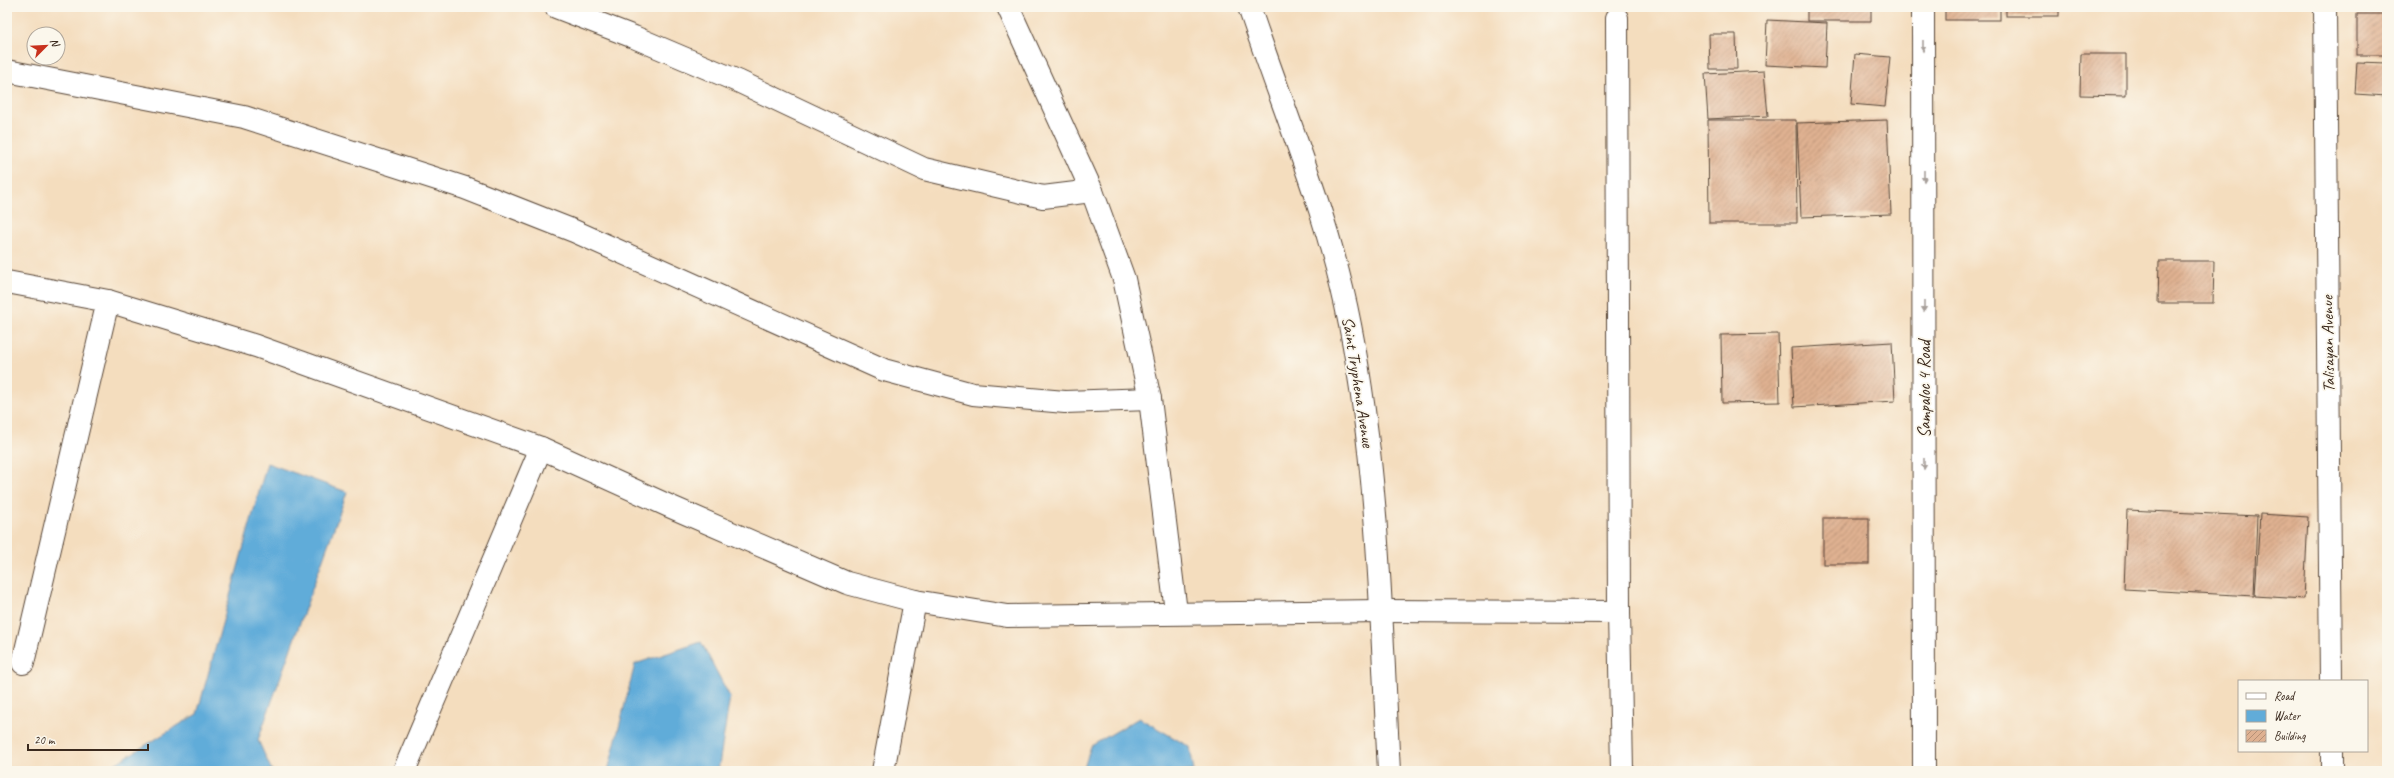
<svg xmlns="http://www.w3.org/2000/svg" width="2394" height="778" font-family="Caveat,sans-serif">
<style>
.water{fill:#61acd9;stroke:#4e6b7c}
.building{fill:url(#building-hatch)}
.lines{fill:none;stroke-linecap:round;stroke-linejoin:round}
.minor-casing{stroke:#574536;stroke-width:24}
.tertiary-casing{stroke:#574536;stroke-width:24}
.minor{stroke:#fff;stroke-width:22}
.tertiary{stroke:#fff;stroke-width:22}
.oneway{fill:#a79f9a}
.labels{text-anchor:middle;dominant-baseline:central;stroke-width:3.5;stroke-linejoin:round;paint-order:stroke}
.street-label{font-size:17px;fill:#3b2a1e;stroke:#fbf7ec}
</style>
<defs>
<pattern id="building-hatch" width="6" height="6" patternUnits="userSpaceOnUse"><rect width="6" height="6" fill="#dfb191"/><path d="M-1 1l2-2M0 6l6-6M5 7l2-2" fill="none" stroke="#b69076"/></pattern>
</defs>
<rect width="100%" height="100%" fill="#fbf7ec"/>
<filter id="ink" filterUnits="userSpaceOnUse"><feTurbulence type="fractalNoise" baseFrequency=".025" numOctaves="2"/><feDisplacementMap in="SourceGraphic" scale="8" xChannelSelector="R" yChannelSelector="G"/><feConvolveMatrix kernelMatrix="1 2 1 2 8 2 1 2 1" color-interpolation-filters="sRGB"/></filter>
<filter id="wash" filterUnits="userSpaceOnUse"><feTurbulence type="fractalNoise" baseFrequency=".012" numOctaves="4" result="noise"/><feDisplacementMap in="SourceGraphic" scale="16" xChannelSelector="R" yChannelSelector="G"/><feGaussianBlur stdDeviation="0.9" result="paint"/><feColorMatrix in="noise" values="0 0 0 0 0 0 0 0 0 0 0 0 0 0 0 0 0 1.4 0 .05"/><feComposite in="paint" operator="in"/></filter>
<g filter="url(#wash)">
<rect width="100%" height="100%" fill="#f4ddbe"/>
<g class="water">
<path d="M267 463 347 492 258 740 272 771H103L197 714Z"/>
<path d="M701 642 730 697 718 771H608L635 664Z"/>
<path d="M1139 718 1190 747 1194 771H1083L1091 746Z"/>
</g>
<g id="blocks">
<g class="building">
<rect x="1807" y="7" width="64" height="14"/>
<rect x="1945" y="7" width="55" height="13"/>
<rect x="2006" y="7" width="53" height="9"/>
<rect x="2357" y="14" width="30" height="41"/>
<path d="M1767 20 1827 23 1825 68 1765 65Z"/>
<path d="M1709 34H1736L1737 69H1710Z"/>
<path d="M1855 54 1890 57 1885 107 1851 104Z"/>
<path d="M2081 54H2126V96L2080 95Z"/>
<path d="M2357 62 2387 63V96L2355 94Z"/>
<path d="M1764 71 1768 116 1708 119 1705 74Z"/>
<path d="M1708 120H1796L1797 223H1709Z"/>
<path d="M1887 120 1891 214 1801 217 1797 123Z"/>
<path d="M2159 261H2214L2213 303H2158Z"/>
<path d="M1778 334 1780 402 1722 403 1721 335Z"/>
<path d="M1892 342 1895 401 1794 407 1791 348Z"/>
<path d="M2127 510 2257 516 2254 596 2124 589Z"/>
<path d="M2260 514 2308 517 2304 599 2255 596Z"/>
<rect x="1823" y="518" width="46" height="46"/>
</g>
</g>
</g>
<g filter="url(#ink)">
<use href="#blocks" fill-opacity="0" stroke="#574536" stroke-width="1"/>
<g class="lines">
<g class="minor-casing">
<g id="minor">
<path d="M556 7 634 37 740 82 924 169 1043 197 1092 191"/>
<path d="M1008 7 1092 191 1124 279 1150 399 1176 612"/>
<path d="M1249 7C1284 112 1329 216 1350 325 1379 471 1381 623 1389 771"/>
<path d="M2325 7 2331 681"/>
<path d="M1617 18 1619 612 1622 771"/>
<path d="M7 71 244 117 465 188 574 231 884 370 973 394 1065 402 1150 399"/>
<path d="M7 282 108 301 256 346 541 448 669 506 847 583 915 601 1007 616 1380 611 1619 612"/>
<path d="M23 663 108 301"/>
<path d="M2332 751V771"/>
<path d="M404 771 541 448"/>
<path d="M883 771 915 601"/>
</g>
</g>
<g class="tertiary-casing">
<path id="tertiary" d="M1923 7 1924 771"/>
</g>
<use href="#minor" class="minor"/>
<use href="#tertiary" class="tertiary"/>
</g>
<defs><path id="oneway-solid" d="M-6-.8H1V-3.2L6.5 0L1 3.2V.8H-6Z"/></defs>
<g class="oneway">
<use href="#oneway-solid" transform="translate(1923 46) rotate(90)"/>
<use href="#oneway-solid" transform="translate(1924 176) rotate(90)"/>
<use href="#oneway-solid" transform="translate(1924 306) rotate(90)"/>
<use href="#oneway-solid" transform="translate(1924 464) rotate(90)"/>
</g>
</g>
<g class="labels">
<g class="street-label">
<text transform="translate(2328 344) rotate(-91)">Talisayan Avenue</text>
<text transform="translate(1358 382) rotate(81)">Saint Tryphena Avenue</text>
<text transform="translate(1924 389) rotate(-90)">Sampaloc 4 Road</text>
</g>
</g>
<rect width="2394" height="778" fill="none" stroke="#fbf7ec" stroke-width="24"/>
<rect x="2238" y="680" width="130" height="72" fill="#fbf7ec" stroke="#aea59a"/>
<rect x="2246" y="693" width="20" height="6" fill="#ffffff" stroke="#aea59a"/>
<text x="2274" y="700" font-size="12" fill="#3b2a1e">Road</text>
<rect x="2246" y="710" width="20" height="12" fill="#61acd9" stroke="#aea59a"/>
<text x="2274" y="720" font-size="12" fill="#3b2a1e">Water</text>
<rect x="2246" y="730" width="20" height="12" fill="url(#building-hatch)" stroke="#aea59a"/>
<text x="2274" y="740" font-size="12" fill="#3b2a1e">Building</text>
<g transform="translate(46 46) rotate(66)"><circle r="19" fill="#fbf7ec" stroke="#aea59a"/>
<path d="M0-3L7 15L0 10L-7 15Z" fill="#c8321e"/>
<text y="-6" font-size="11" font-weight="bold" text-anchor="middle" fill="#3b2a1e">N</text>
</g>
<path d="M28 744v6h120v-6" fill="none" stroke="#3b2a1e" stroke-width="2"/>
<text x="34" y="744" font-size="12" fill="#3b2a1e" stroke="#fbf7ec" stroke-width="3" paint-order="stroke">20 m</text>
</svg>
